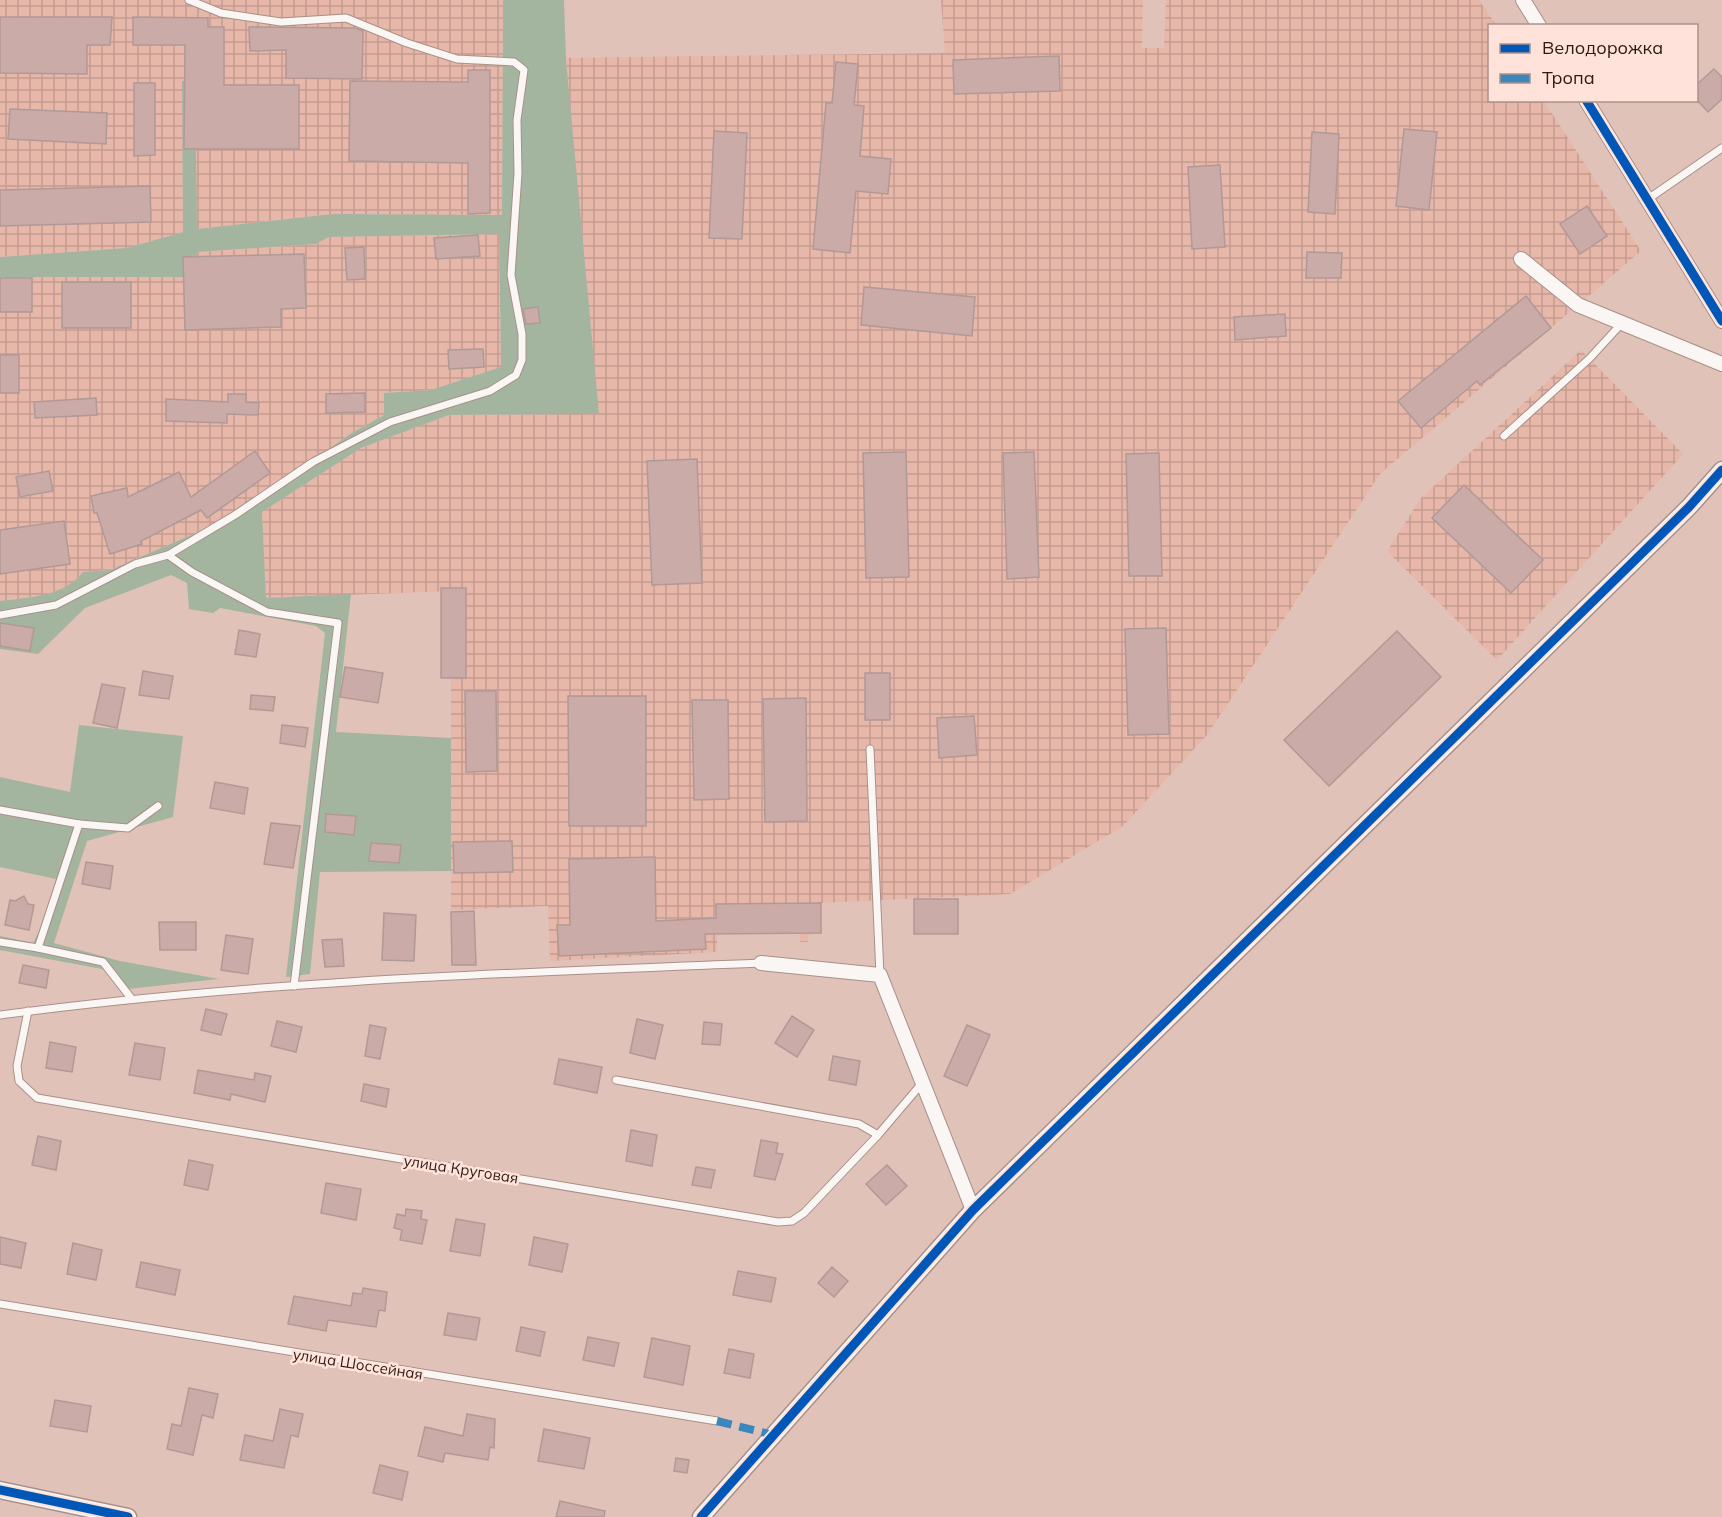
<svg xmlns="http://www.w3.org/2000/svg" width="1722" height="1517" font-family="Mulish,sans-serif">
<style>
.industrial{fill:url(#industrial-grid)}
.grass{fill:#a4b59f}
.building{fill:#caaba7;stroke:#b19995;stroke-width:1.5}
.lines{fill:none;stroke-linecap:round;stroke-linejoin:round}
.service-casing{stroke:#a89089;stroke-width:9}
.minor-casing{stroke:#a89089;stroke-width:16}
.tertiary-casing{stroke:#a89089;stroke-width:19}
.service{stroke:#faf6f4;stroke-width:7}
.minor{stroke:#faf6f4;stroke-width:14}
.tertiary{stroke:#faf6f4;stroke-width:16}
.quiet{stroke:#3b86bd;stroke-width:8;stroke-dasharray:15 8;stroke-linecap:butt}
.cycleway-casing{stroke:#ffe2d9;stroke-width:13}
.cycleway{stroke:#0057b8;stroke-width:9}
.labels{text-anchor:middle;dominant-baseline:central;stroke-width:5;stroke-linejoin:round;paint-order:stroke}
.street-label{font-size:15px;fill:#2f1b15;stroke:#ffe2d9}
</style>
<defs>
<pattern id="industrial-grid" width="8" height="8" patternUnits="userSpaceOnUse" patternTransform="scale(1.5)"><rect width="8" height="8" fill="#e7b7a9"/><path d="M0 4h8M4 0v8" fill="none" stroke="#c69d91"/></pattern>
</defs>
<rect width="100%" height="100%" fill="#e1c2b9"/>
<g class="industrial">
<path d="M0 0H503L502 215 333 214 196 229 195 82 182 81 183 232 127 248 0 257Z"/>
<path d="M941 0H1143L1142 48H1164L1166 0H1479L1496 25 1490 26V100L1544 101 1641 251 1380 474 1207 735 1123 826 1010 894 821 903V933H809L808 942H800V934H717V952L550 961 548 906 451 910V591L266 598 262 512 361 448 449 415 580 414 549 58 945 53Z"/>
<path d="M499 234 501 367 431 390 384 393V415L350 434 233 517 110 570 83 572 73 585 45 595 0 601V277H198L197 252 316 244 329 237Z"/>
<path d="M1581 350 1683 454 1497 660 1387 551 1421 498Z"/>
</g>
<g class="grass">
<path d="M503 0H564L566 60 599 414 449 415 361 448 262 512 266 598 351 594 336 732 451 738V871L320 872 310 974 286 977 325 633 316 626 220 608 213 613 189 609 187 583 171 575 85 608 38 654 0 649V601C30 597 63 597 83 572L110 570 233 517 350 434 384 415V393L431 390 501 367 499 234 329 237 316 244 197 252 198 277H0V257L127 248 183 232 182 81H195L197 229 333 214 502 215Z"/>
<path d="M79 725 183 736 173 817 87 841 54 943 120 961 219 979 119 990 107 970 0 950V936L33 943 45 920 56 879 0 867V777L70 792Z"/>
</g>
<g class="building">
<path d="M0 17H112L110 45H87V74L0 73Z"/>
<path d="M133 17 208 18V27H224V85H299V149H184L185 45H133Z"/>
<path d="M249 27 355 28 363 31 362 79 286 78V50L250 51Z"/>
<path d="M1059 56 1060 91 954 94 953 60Z"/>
<path d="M836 62 858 64 854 105 864 106 860 156 891 159 888 194 856 191 850 253 813 249 826 103H832Z"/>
<path d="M1714 69 1722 77V99L1708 112 1696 99V85Z"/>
<path d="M468 70H490V213L468 214V163L349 161 350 81 468 82Z"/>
<path d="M134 83H155V155L134 156Z"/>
<path d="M10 109 107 113 106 144 8 139Z"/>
<path d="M1404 129 1437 132 1429 210 1396 206Z"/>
<path d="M714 131 747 133 742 239 709 238Z"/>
<path d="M1312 132 1339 134 1335 214 1308 212Z"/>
<path d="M1220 165 1225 247 1192 249 1188 167Z"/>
<path d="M150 186 151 222 0 226V190Z"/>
<path d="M1587 206 1607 236 1580 254 1560 224Z"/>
<path d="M478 235 480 256 436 259 434 238Z"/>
<path d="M364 247 365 279 347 280 345 248Z"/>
<path d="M1307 252 1342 253 1341 278H1306Z"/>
<path d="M304 254 306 308 281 309V327L185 330 183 257Z"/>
<rect x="0" y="278" width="32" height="34"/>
<rect x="62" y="282" width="69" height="46"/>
<path d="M864 287 975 297 972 336 861 325Z"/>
<path d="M1526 296 1551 328 1480 385 1477 381 1421 428 1398 401Z"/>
<path d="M538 307 540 323 526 324 523 309Z"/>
<path d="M1285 314 1286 336 1235 340 1234 317Z"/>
<path d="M483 349 484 367 449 369 448 350Z"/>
<rect x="0" y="355" width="19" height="38"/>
<path d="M365 393V412L326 413V394Z"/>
<path d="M228 394H246V402L259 403 258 415 227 414V423L166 421V399L228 402Z"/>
<path d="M96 398 97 415 35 418 34 402Z"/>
<path d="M255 451 270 473 207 518 201 510 141 541 142 544 110 554 97 513H94L91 496 127 488 128 497 179 472 191 497Z"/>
<path d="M906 452 909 577 866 578 863 453Z"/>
<path d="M1034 452 1039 577 1007 579 1003 453Z"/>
<path d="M1159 453 1162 576H1129L1126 454Z"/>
<path d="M697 459 702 583 652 585 647 461Z"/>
<path d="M49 471 53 491 20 497 16 477Z"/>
<path d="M1464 485 1543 560 1511 593 1432 518Z"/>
<path d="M64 521 70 564 0 574V530Z"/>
<rect x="441" y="588" width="25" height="90"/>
<path d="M0 623 34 628 30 651 0 646Z"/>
<path d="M1166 628 1169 734 1128 735 1125 629Z"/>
<path d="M239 630 260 634 256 657 235 654Z"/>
<path d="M1397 631 1441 677 1329 786 1284 740Z"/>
<path d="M345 667 383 673 378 703 340 697Z"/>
<path d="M143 671 173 676 169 699 139 695Z"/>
<rect x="865" y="673" width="25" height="47"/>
<path d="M102 684 125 688 117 728 93 723Z"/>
<path d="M465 691H496L497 771 466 772Z"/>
<path d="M251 695 275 697 273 711 250 709Z"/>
<path d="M568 696H646V826H569Z"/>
<path d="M806 698 807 821 765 822 763 699Z"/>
<path d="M692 700H728L729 799 694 800Z"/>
<path d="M974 716 977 755 939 758 937 718Z"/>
<path d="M282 725 308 728 305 747 280 743Z"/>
<path d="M215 782 248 788 244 814 210 808Z"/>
<path d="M326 814 356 816 354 835 325 832Z"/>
<path d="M271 823 300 826 293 868 264 864Z"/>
<path d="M512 841 513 872 454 873 453 842Z"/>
<path d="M371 843 401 845 399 863 369 861Z"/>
<path d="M655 857 656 921 716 918V904L821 903V933L705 934 706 949 559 956 557 925H570L569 859Z"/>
<path d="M86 862 113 866 110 889 82 884Z"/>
<path d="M24 896 28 904 34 905 29 930 5 925 10 900 15 901Z"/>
<rect x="914" y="899" width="44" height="35"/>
<path d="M474 911 476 965H452L451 912Z"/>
<path d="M384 913 416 915 414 961 382 960Z"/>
<path d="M159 922H196V950H160Z"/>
<path d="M226 935 253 939 248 974 221 970Z"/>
<path d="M342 939 344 966 325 967 322 940Z"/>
<path d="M23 965 49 970 46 988 19 983Z"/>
<path d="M206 1009 227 1014 221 1035 201 1030Z"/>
<path d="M792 1016 814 1030 797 1057 775 1043Z"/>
<path d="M637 1019 663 1025 655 1059 630 1053Z"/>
<path d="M277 1021 302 1027 296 1052 271 1046Z"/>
<path d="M704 1022 722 1024 720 1045 702 1044Z"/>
<path d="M370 1025 386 1028 380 1059 365 1056Z"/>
<path d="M967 1025 990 1035 967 1086 944 1076Z"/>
<path d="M50 1042 76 1047 72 1072 46 1068Z"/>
<path d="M135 1043 165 1048 160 1080 129 1075Z"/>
<path d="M833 1056 860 1061 856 1085 829 1080Z"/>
<path d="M559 1059 602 1067 597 1093 554 1084Z"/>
<path d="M198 1070 254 1080 255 1073 271 1076 265 1102 231 1094 230 1100 194 1093Z"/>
<path d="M364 1084 389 1089 386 1107 361 1101Z"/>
<path d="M631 1130 657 1135 652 1166 626 1161Z"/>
<path d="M38 1136 61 1141 56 1170 32 1165Z"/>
<path d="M761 1140 778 1143 776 1153 783 1154 775 1180 754 1176Z"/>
<path d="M189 1160 213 1165 208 1190 184 1185Z"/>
<path d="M887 1165 907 1186 886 1205 866 1184Z"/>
<path d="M696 1167 715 1170 711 1188 692 1185Z"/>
<path d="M326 1183 361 1189 356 1220 321 1213Z"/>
<path d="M406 1209 422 1211 421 1219 427 1220 422 1244 400 1240 402 1230 394 1228 397 1214 405 1216Z"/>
<path d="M456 1219 485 1224 480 1256 450 1251Z"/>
<path d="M0 1237 26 1243 21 1268 0 1264Z"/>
<path d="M534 1237 568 1244 562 1272 529 1265Z"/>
<path d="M73 1243 102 1250 96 1280 67 1274Z"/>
<path d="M141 1262 180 1270 175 1295 136 1287Z"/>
<path d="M832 1267 848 1281 834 1297 818 1283Z"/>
<path d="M738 1271 776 1278 771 1302 733 1295Z"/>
<path d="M363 1288 387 1292 385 1311 379 1310 376 1327 328 1320 326 1331 288 1324 294 1296 351 1306 353 1293 362 1294Z"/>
<path d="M448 1313 480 1318 476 1340 444 1335Z"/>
<path d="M521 1327 545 1332 540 1356 516 1351Z"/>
<path d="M588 1337 619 1343 614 1366 583 1360Z"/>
<path d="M652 1338 690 1346 683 1385 644 1377Z"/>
<path d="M729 1349 754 1354 750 1378 724 1373Z"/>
<path d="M189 1388 218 1394 213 1418 202 1415 193 1455 167 1449 172 1424 181 1426Z"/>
<path d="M55 1400 91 1406 87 1432 50 1426Z"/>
<path d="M280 1409 303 1414 298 1437 291 1435 284 1468 240 1460 245 1435 273 1441Z"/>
<path d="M467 1414 495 1419 494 1448 490 1447 488 1460 445 1453 443 1462 418 1456 425 1427 463 1436Z"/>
<path d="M544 1429 590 1438 584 1469 538 1461Z"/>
<path d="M676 1458 689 1460 687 1473 674 1471Z"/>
<path d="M380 1465 408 1472 402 1500 373 1493Z"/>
<path d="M560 1501 605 1511 604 1517H556Z"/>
</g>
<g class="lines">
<g class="service-casing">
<g id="service">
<path d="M1648 199 1722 148"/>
<path d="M1504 436 1590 358 1622 323"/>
<path d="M168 555 235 515 313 462 390 422 490 391 516 375 522 360V334L511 275 518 173 517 120 524 70 514 62 457 59 407 43 346 18 281 22 221 13 189 0"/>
<path d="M0 615 56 605 135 564 168 555 192 572 267 612 338 623 294 986"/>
<path d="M870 749 880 975"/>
<path d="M0 810 79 824 38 948 0 942"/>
<path d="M79 824 128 828 158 806"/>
<path d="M38 948 103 962 131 998"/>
<path d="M28 1011 17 1066 19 1081 37 1098 778 1222 792 1221 804 1213 878 1135 923 1082"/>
<path d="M0 1015C252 981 507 973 761 963"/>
<path d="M616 1080 859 1124 878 1135"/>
<path d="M0 1304 717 1421"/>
</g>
</g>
<g class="minor-casing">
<g id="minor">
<path d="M1523 0 1539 26"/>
<path d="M1586 100 1722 321"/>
<path d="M1521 259 1578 305 1722 364"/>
<path d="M761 963 880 975 973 1210"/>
</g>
</g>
<g class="tertiary-casing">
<g id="tertiary">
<path d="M0 1490 128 1517"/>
<path d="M701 1517 973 1210 1689 507 1722 470"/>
</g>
</g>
<use href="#service" class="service"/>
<use href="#minor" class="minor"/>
<use href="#tertiary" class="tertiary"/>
<path class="quiet" d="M717 1421 773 1435"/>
<g class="cycleway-casing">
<g id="cycleway">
<path d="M1586 100 1722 321"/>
<path d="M0 1490 128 1517"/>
<path d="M701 1517 973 1210 1689 507 1722 470"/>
</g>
</g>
<use href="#cycleway" class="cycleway"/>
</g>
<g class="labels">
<g class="street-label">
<text transform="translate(461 1169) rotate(9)">улица Круговая</text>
<text transform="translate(358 1364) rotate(9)">улица Шоссейная</text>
</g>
</g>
<rect x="1488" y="24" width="210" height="78" fill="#ffe2d9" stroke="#ac928b" stroke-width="1.5"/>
<rect x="1500" y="44" width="30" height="9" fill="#0057b8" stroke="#ac928b" stroke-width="1.5"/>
<text x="1542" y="54" font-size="18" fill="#2f1b15">Велодорожка</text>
<rect x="1500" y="74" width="30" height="9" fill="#3b86bd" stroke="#ac928b" stroke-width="1.5"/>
<text x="1542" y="84" font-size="18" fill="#2f1b15">Тропа</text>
</svg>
